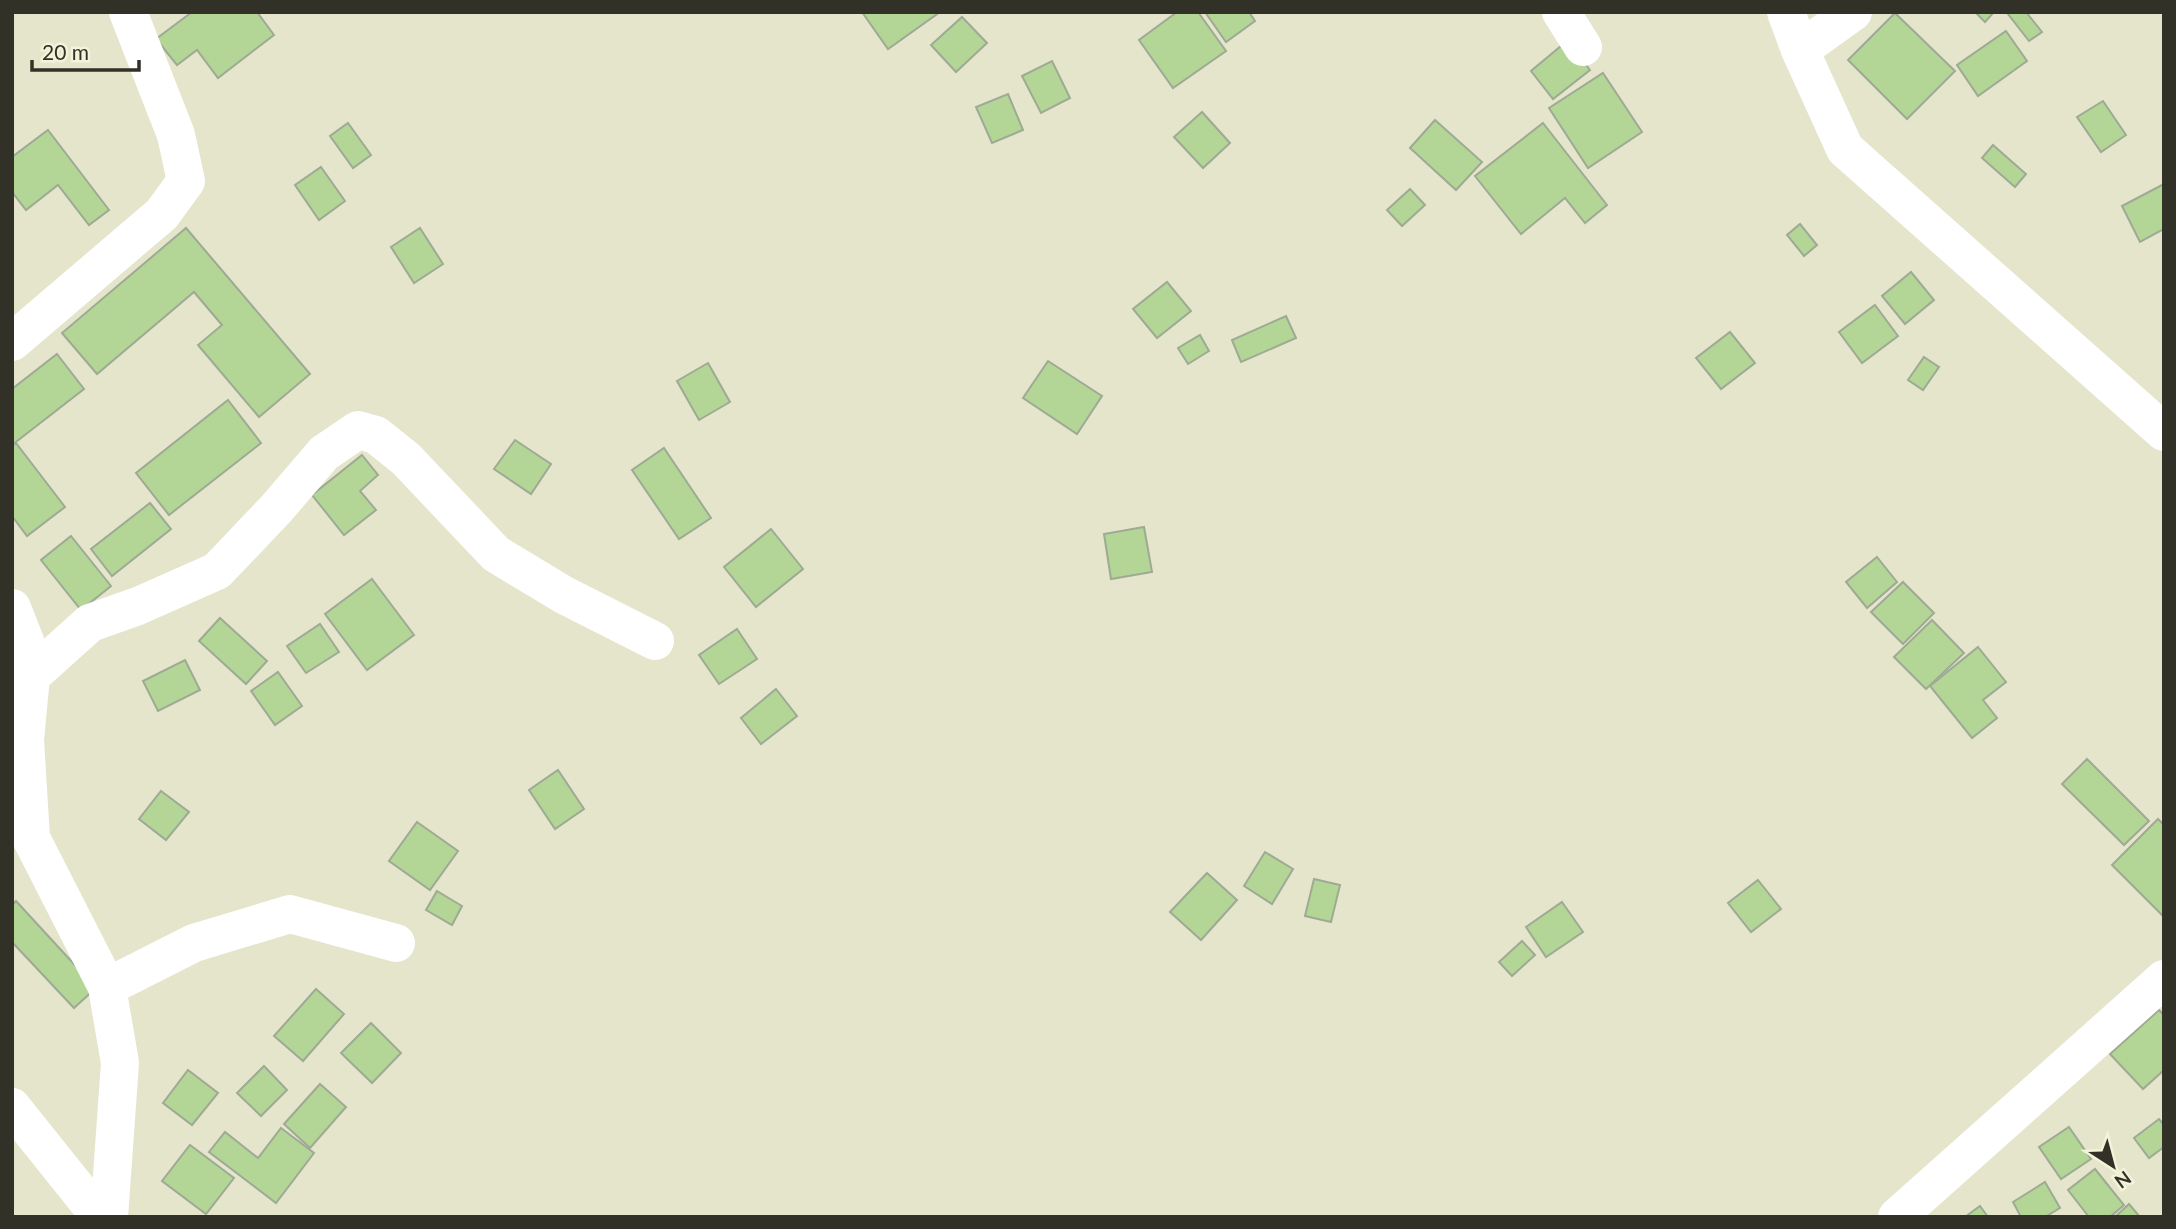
<svg xmlns="http://www.w3.org/2000/svg" width="2176" height="1229" font-family="Lato,sans-serif">
<style>
.building{fill:#b3d697;stroke:#9eaa94;stroke-width:2}
.lines{fill:none;stroke-linecap:round;stroke-linejoin:round}
.minor{stroke:#fff;stroke-width:38}
</style>
<rect width="100%" height="100%" fill="#e5e5cc"/>
<g class="building">
<path d="M192 12H257L274 35 218 78 197 50 177 65 156 39Z"/>
<path d="M862 12H940L888 49Z"/>
<path d="M1177 12H1198L1226 51 1173 88 1139 40Z"/>
<path d="M1205 12H1249L1255 21 1226 42Z"/>
<path d="M1975 12H1994L1985 22Z"/>
<path d="M2010 12H2026L2042 32 2029 41 2008 14Z"/>
<path d="M1895 13 1955 71 1907 119 1848 60Z"/>
<path d="M962 17 987 43 956 72 931 45Z"/>
<path d="M2006 31 2027 61 1978 96 1957 65Z"/>
<path d="M1567 41 1590 70 1553 99 1531 71Z"/>
<path d="M1052 61 1070 98 1041 113 1022 76Z"/>
<path d="M1603 73 1642 132 1588 168 1549 108Z"/>
<path d="M1008 94 1023 130 992 143 976 107Z"/>
<path d="M2103 101 2126 135 2101 152 2077 117Z"/>
<path d="M1202 112 1230 143 1203 168 1174 137Z"/>
<path d="M1435 120 1482 162 1456 190 1410 148Z"/>
<path d="M348 123 371 155 353 168 330 136Z"/>
<path d="M1543 123 1607 205 1585 223 1565 198 1521 234 1475 176Z"/>
<path d="M48 130 109 210 89 225 58 185 26 210 12 192V157Z"/>
<path d="M1993 145 2026 174 2015 187 1982 158Z"/>
<path d="M321 167 345 201 319 220 295 185Z"/>
<path d="M2164 184V229L2140 242 2122 206Z"/>
<path d="M1410 189 1425 205 1402 226 1387 210Z"/>
<path d="M1800 224 1817 245 1804 256 1787 235Z"/>
<path d="M186 228 310 374 259 417 198 345 222 325 194 292 97 374 62 333Z"/>
<path d="M420 228 443 264 414 283 391 247Z"/>
<path d="M1911 272 1934 300 1905 324 1882 296Z"/>
<path d="M1167 282 1191 311 1157 338 1133 309Z"/>
<path d="M1875 305 1898 336 1862 363 1839 332Z"/>
<path d="M1286 316 1296 338 1241 362 1232 340Z"/>
<path d="M1730 332 1755 363 1721 389 1696 358Z"/>
<path d="M1200 335 1209 351 1188 364 1178 348Z"/>
<path d="M57 354 84 389 12 445V389Z"/>
<path d="M1924 357 1939 367 1923 390 1908 380Z"/>
<path d="M1048 361 1102 396 1077 434 1023 398Z"/>
<path d="M708 363 730 402 699 420 677 381Z"/>
<path d="M228 400 261 443 169 515 136 473Z"/>
<path d="M515 440 551 464 531 494 494 469Z"/>
<path d="M16 443 65 507 27 536 12 516V446Z"/>
<path d="M664 448 711 518 679 539 632 470Z"/>
<path d="M362 455 378 475 360 491 376 510 344 535 312 495Z"/>
<path d="M150 503 171 529 112 576 91 549Z"/>
<path d="M1144 527 1152 572 1111 579 1104 534Z"/>
<path d="M771 529 803 569 756 607 724 567Z"/>
<path d="M71 536 111 586 81 610 41 560Z"/>
<path d="M1877 557 1897 582 1867 608 1846 582Z"/>
<path d="M372 579 414 635 367 670 325 614Z"/>
<path d="M1903 582 1934 613 1903 644 1871 612Z"/>
<path d="M220 618 267 661 246 684 199 641Z"/>
<path d="M1932 620 1964 653 1926 689 1894 657Z"/>
<path d="M320 624 339 652 306 673 287 646Z"/>
<path d="M737 629 757 659 719 684 699 655Z"/>
<path d="M1978 647 2006 682 1983 700 1997 718 1972 738 1930 686Z"/>
<path d="M185 660 200 690 158 711 143 681Z"/>
<path d="M278 672 302 706 275 725 251 691Z"/>
<path d="M776 689 797 716 761 744 741 718Z"/>
<path d="M2087 759 2149 821 2124 845 2062 784Z"/>
<path d="M558 770 584 809 555 829 529 790Z"/>
<path d="M161 791 189 812 166 840 139 819Z"/>
<path d="M2158 819 2164 825V917L2112 865Z"/>
<path d="M417 822 458 851 430 890 389 861Z"/>
<path d="M1265 852 1293 869 1272 904 1244 886Z"/>
<path d="M1207 873 1237 900 1201 940 1170 912Z"/>
<path d="M1314 879 1340 885 1331 922 1305 916Z"/>
<path d="M1758 880 1781 909 1751 932 1728 903Z"/>
<path d="M437 891 462 906 452 925 426 910Z"/>
<path d="M16 901 96 988 74 1008 12 942V905Z"/>
<path d="M1562 902 1583 932 1546 957 1526 927Z"/>
<path d="M1522 941 1535 955 1512 976 1499 962Z"/>
<path d="M316 989 344 1014 303 1061 274 1036Z"/>
<path d="M2159 1010 2164 1015V1070L2143 1089 2110 1054Z"/>
<path d="M371 1023 401 1053 372 1083 341 1053Z"/>
<path d="M264 1066 287 1090 261 1116 237 1093Z"/>
<path d="M188 1070 218 1093 192 1125 163 1103Z"/>
<path d="M320 1084 346 1107 310 1148 284 1124Z"/>
<path d="M2159 1119 2164 1125V1147L2149 1158 2134 1138Z"/>
<path d="M2069 1127 2091 1159 2061 1179 2039 1147Z"/>
<path d="M281 1128 314 1153 276 1203 209 1152 225 1132 258 1158Z"/>
<path d="M190 1145 234 1178 206 1214 162 1181Z"/>
<path d="M2095 1169 2124 1205 2110 1217H2089L2068 1190Z"/>
<path d="M2045 1182 2060 1208 2045 1217H2021L2013 1202Z"/>
<path d="M2129 1204 2140 1217H2115Z"/>
<path d="M1980 1206 1988 1217H1965Z"/>
</g>
<g class="lines">
<g class="minor">
<path d="M1561 12 1583 47"/>
<path d="M1786 12 1800 50 1845 149 2164 432"/>
<path d="M1800 50 1853 12"/>
<path d="M12 342 162 214 186 181 176 135 128 12"/>
<path d="M12 608 25 641 31 676 25 740 31 838 107 987 120 1063 109 1217"/>
<path d="M31 676 90 623 138 606 217 571 276 509 324 453 358 430 376 435 406 459 496 554 564 595 655 641"/>
<path d="M107 987 194 943 290 914 396 943"/>
<path d="M12 1107 100 1217"/>
<path d="M1897 1217 2164 979"/>
</g>
</g>
<rect width="2176" height="1229" fill="none" stroke="#313127" stroke-width="28"/>
<g transform="translate(2113 1166) rotate(144)" stroke="#f2f3d9" stroke-width="5" paint-order="stroke">
<path d="M0-5L12 26L0 18L-12 26Z" fill="#313127"/>
<text y="-10" font-size="19" font-weight="bold" text-anchor="middle" fill="#313127">N</text>
</g>
<path d="M32 60v10h107v-10" fill="none" stroke="#313127" stroke-width="3.5"/>
<text x="42" y="60" font-size="21" fill="#313127" stroke="#f2f3d9" stroke-width="5" paint-order="stroke">20 m</text>
</svg>
